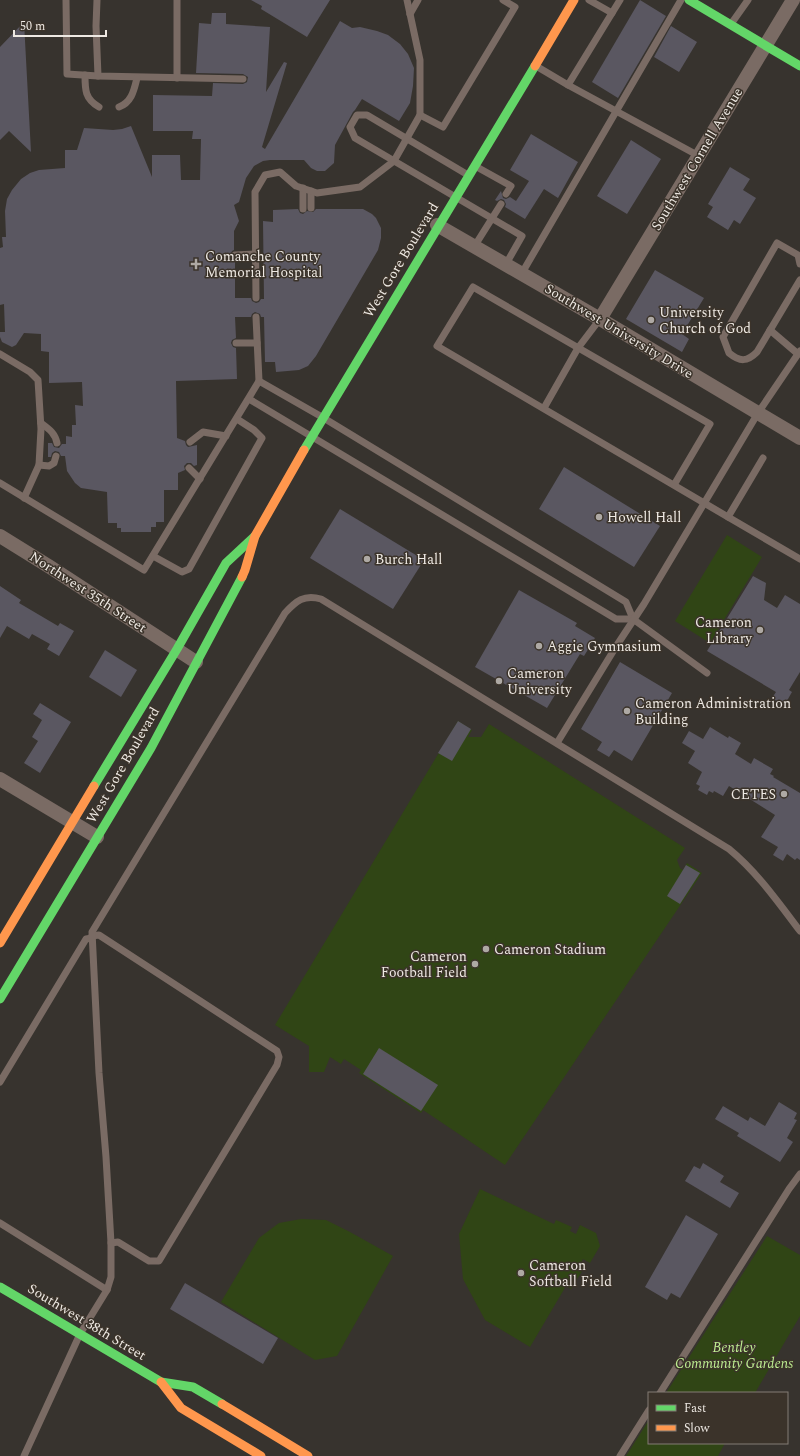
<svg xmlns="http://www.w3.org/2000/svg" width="800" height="1456" font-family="Spectral,serif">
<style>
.green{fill:#304515}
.building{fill:#5a5761}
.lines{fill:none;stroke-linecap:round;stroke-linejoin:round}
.lane{stroke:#7a6b64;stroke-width:7}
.street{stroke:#7a6b64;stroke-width:14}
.fast{stroke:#63d668;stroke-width:9}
.slow{stroke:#ff974d;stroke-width:9}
.poi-dot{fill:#aea9a4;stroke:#3b332a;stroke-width:1.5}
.labels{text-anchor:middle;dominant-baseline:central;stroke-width:3;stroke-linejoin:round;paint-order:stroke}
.street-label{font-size:14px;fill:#eee9e3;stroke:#3b332a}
.poi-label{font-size:14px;fill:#eee9e3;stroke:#3b332a;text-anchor:start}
.park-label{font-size:14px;font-style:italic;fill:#beee91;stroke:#3b332a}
</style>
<rect width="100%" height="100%" fill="#37332e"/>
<g class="green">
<path d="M727 535 762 557 710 643 675 621Z"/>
<path d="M458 721 472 730 468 737H481L489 724 685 848 677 860 680 868 683 870 687 863 702 873 505 1165 423 1110 421 1113 359 1073 361 1070 344 1059 341 1064 330 1057 324 1072H309V1046L275 1025Z"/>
<path d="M480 1189 554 1224 556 1220 572 1227 570 1231 576 1234 580 1225 596 1233 600 1246 590 1263 583 1259 580 1265 584 1268 571 1289 566 1286 530 1347 485 1320 463 1279 459 1234Z"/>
<path d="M301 1219 326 1220 350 1232 393 1256 337 1356 315 1360 221 1302 259 1238 279 1223Z"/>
<path d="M767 1236 800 1255V1316L755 1393H666Z"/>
<path d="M649 1420V1443H725L718 1456H626Z"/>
</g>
<g class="building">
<path d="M251 0H330L307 37 261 9 262 6Z"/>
<path d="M640 0 666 16 618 98 592 82Z"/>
<path d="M212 13H226V24L270 27 266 92 284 62 287 63 262 147 265 149 340 21 352 28 360 27 377 31 388 35 400 44 408 54 414 68 413 86 410 103 399 121 362 99 355 110 353 112 335 145 334 163 325 171H317L311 168 304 160H270L263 161 254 166 246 178 239 202 234 205 239 221 234 231V250L232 251 230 255 231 258 235 260V298H251L252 301 256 303 259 302 261 299H264L263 221 273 222V210L298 209 300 213 303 214 307 211 313 212 316 209H363L372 214 376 218 381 228V238L378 250 316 356 308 366 299 370 276 372 275 362H265L264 317H261L260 314 255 312 252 314 251 317H235L236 338 232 340 231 343 233 347 236 348 237 379 176 381 177 438 185 441 186 445 188 447 197 445V465L194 466 191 463H187L184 466 185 470 178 473V490H164V522H156V527H151V532H121V528H117V523H108L107 492 81 488 75 483 67 471 65 456H61L59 452 55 451 52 453 51 457H48V443H52L54 447 59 448 62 444H66V436L72 437V425H76L75 405 83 406 82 382 49 383V352L41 351V334L24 333 16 345 12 347 2 342 0 337V332H5L4 304 0 305V248L3 247 2 237H6L5 211 7 199 12 190 21 179 30 173 39 170 65 168V150H77L84 128 113 130 122 129 131 126 152 177V155H180L181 180H200L201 139H192L193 131H153V95L212 96 213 83 243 84 247 82 248 77 243 74 196 73 199 23 211 24Z"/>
<path d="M24 22 31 152 9 131 0 140V47Z"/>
<path d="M671 26 697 42 679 72 654 57Z"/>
<path d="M531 134 578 162 558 198 544 189 525 219 505 207 506 204 504 200 501 199 497 201 495 200 501 191 503 198 506 199 510 197 516 201 529 181 510 170Z"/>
<path d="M631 140 661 159 627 214 597 196Z"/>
<path d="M730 167 750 179 743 190 756 198 740 224 734 220 728 230 707 217 713 207 708 204Z"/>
<path d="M655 270 704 298 682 334 689 339 682 352 626 319Z"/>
<path d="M564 467 660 526 634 567 539 509Z"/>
<path d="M340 509 424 560 393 609 310 558Z"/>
<path d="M753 576 766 583 764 600 777 608 785 595 800 604V672L789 690 792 692 784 706 772 698 776 692 707 651Z"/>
<path d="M0 586 21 600 19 603 58 626 60 623 74 631 59 656 47 649 50 644 32 634 29 639 7 626 0 638Z"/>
<path d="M519 590 577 623 575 626 595 638 584 656 580 654 547 708 475 667Z"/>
<path d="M105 650 137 670 121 697 89 677Z"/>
<path d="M620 662 672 693 632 761 614 750 609 757 597 750 602 742 581 729Z"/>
<path d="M40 703 71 722 40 773 24 763 38 741 32 737 42 720 33 714Z"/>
<path d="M458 721 471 729 452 761 438 753Z"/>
<path d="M710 727 728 738 729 736 741 743 735 754 751 764 754 758 773 769 770 774 774 776 773 777 800 793V860L797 858 795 860 787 854 783 861 773 855 778 847 761 837 775 815 729 786 723 796 714 791 713 793 709 791 707 795 698 790 700 786 696 784 702 772 688 763 695 751 682 743 689 731 703 739Z"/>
<path d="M686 865 700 873 680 904 667 896Z"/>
<path d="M379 1048 438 1085 421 1111 363 1074Z"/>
<path d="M779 1102 797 1113 794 1119 797 1120 787 1138 793 1142 780 1162 737 1136 739 1133 715 1119 723 1106 748 1121 750 1117 765 1126Z"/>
<path d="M703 1163 724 1176 720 1182 739 1193 730 1208 685 1181 694 1166 700 1169Z"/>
<path d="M686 1215 718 1234 680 1298 671 1293 667 1300 645 1287Z"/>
<path d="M185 1283 278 1338 263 1364 170 1309Z"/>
</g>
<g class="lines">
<g class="lane">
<path d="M66 0 67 74 98 76"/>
<path d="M97 0 96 26 98 76 243 79"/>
<path d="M177 0V78"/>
<path d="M589 0 612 13"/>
<path d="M410 14 418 0"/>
<path d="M731 24 748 0"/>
<path d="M536 66 568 85 699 156"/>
<path d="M85 75C85 90 85 99 99 107"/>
<path d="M568 85 620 0"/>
<path d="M119 107C132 102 134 90 137 78"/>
<path d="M420 115 443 127 515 7 503 0"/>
<path d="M475 166 511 186 506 194"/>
<path d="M468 175 367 115H357L350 127 355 138 522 236 506 264"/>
<path d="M303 188V209"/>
<path d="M311 191V208"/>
<path d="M474 247 501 204"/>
<path d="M235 255 255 254"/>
<path d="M800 264 798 255 777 243 723 337 729 353C740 362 747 362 757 352L800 280"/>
<path d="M522 273 681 0"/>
<path d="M256 298 255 192 265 175 280 172 296 186 317 193 360 187 394 161 420 115V60L407 0"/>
<path d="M770 330 798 354"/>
<path d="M236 343H257"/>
<path d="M0 354 30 372 38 380 41 429 39 465 24 498"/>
<path d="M259 381 322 417 626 602 633 619 707 673"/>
<path d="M249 399 616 619H633"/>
<path d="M544 408 578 348 600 319"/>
<path d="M41 423C49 429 55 433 57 443"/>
<path d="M190 442 203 432 226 436"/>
<path d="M763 458 728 517 800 559"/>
<path d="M39 465 49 466 54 463 56 456"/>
<path d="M189 468 200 479"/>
<path d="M0 483 144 570 259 381 256 317"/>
<path d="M674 485 710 424 473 287 437 346 728 517"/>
<path d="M153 556 182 572 189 569 262 438 254 430 237 419"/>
<path d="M557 743 617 645 644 604 758 413 800 351"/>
<path d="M92 936 99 935 277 1051 279 1057 277 1065 159 1261H149L118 1242 111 1243"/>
<path d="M0 1082 86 939 92 938"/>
<path d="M0 1223 107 1290"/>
<path d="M660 1393 789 1189 800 1174"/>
<path d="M24 1456 80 1334 107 1290 111 1277V1243L106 1157 99 1073 92 932 285 613C296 601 304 594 321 599L729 849C757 872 778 902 800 931"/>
<path d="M620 1456 649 1410"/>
</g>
<g class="street">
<path d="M437 225 600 319 800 438"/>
<path d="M600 319 793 0"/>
<path d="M0 536 50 567 196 662"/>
<path d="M0 779 97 837"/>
</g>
<g class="fast">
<path d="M689 0 800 66"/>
<path d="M304 450 535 66"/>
<path d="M94 786 177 649 226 563 255 536"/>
<path d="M0 999 151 748 242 577"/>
<path d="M0 1287 161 1382 193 1387 222 1404"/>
</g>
<g class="slow">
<path d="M535 66 574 0"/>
<path d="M242 577 245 570 255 536 304 450"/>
<path d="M0 943 94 786"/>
<path d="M161 1382 181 1408 261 1456"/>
<path d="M222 1404 308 1456"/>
</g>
</g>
<g class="poi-dot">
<path d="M194 258h4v4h4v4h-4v4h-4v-4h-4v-4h4z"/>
<circle cx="651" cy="320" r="4"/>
<circle cx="599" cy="517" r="4"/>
<circle cx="367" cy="559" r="4"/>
<circle cx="760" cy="630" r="4"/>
<circle cx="539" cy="646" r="4"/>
<circle cx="499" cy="681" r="4"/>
<circle cx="627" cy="711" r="4"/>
<circle cx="784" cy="794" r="4"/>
<circle cx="486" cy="949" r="4"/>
<circle cx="475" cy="964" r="4"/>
<circle cx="521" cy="1273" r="4"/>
</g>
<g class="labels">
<g class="street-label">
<text transform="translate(697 159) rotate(-59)">Southwest Cornell Avenue</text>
<text transform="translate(401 260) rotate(-59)">West Gore Boulevard</text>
<text transform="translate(619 331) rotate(31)">Southwest University Drive</text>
<text transform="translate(88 592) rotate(33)">Northwest 35th Street</text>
<text transform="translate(123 765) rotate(-60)">West Gore Boulevard</text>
<text transform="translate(87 1322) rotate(31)">Southwest 38th Street</text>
</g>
<g class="poi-label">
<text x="205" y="256">Comanche County<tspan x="205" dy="16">Memorial Hospital</tspan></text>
<text x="659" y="312">University<tspan x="659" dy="16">Church of God</tspan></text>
<text x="607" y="517">Howell Hall</text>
<text x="375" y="559">Burch Hall</text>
<text x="752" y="622" text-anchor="end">Cameron<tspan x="752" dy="16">Library</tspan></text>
<text x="547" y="646">Aggie Gymnasium</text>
<text x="507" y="673">Cameron<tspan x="507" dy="16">University</tspan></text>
<text x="635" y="703">Cameron Administration<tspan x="635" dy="16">Building</tspan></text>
<text x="776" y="794" text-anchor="end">CETES</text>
<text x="494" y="949">Cameron Stadium</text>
<text x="467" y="956" text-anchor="end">Cameron<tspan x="467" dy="16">Football Field</tspan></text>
<text x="529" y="1265">Cameron<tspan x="529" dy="16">Softball Field</tspan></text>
</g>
<g class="park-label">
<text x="734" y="1347">Bentley<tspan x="734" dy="16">Community Gardens</tspan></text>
</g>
</g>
<rect x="648" y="1392" width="140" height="52" fill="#3b332a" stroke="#837c74"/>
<rect x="656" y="1405" width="20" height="6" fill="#63d668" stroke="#837c74"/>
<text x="684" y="1412" font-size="12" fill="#eee9e3">Fast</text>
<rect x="656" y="1425" width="20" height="6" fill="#ff974d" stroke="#837c74"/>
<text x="684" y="1432" font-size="12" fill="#eee9e3">Slow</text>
<path d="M14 30v6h92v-6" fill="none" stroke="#eee9e3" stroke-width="2"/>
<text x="20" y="30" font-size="12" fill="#eee9e3" stroke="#3b332a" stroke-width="3" paint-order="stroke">50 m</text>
</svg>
